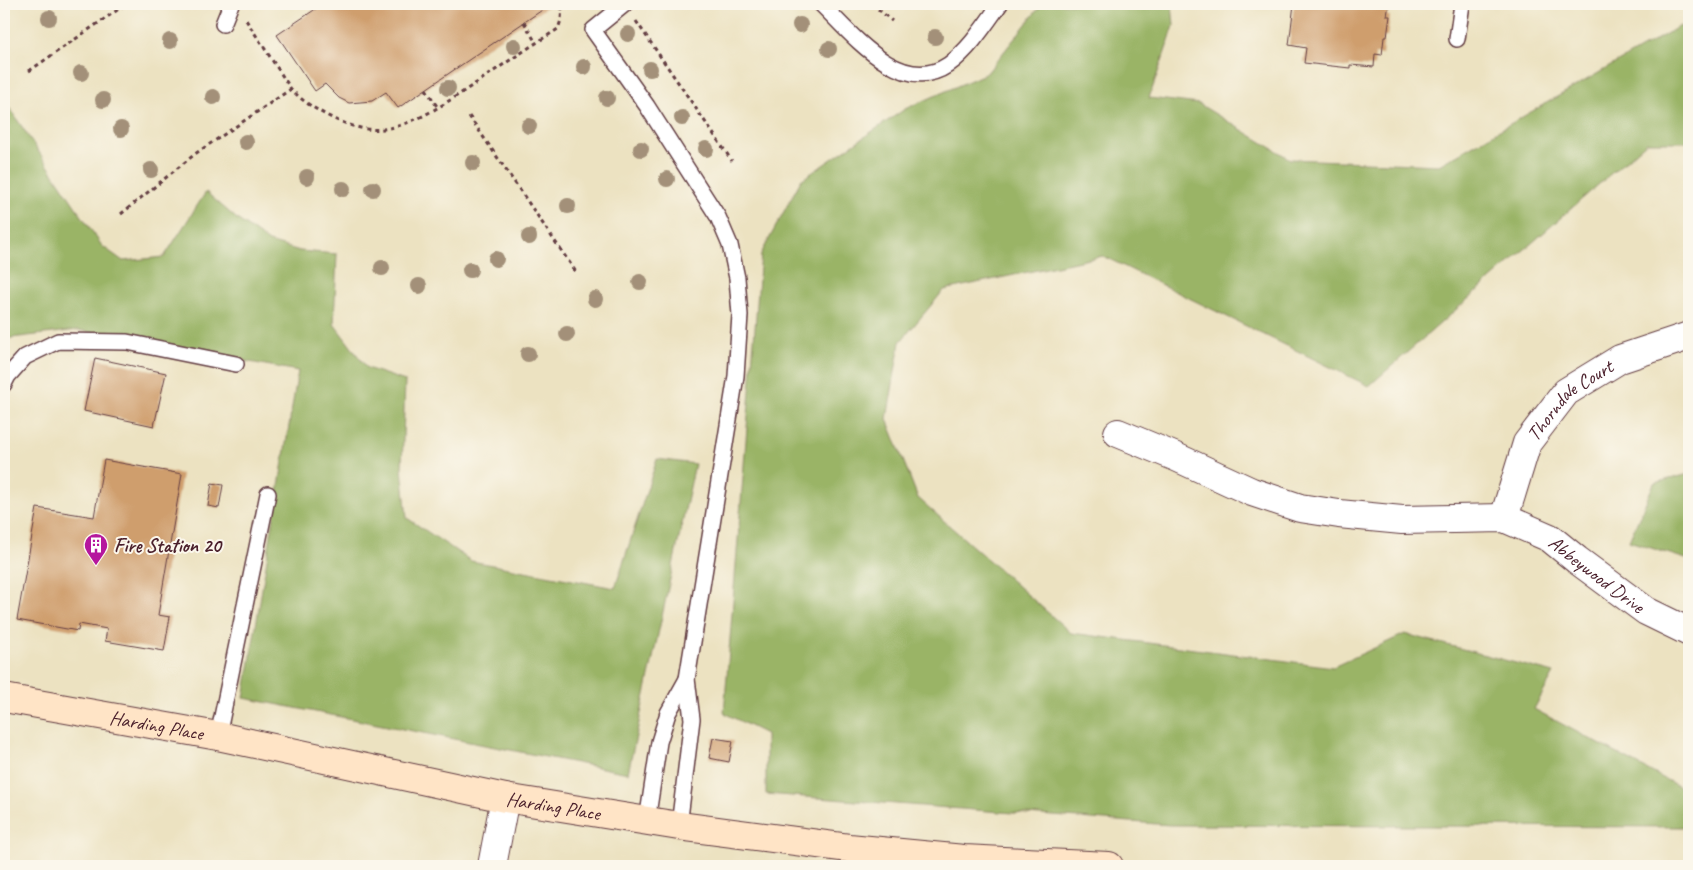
<svg xmlns="http://www.w3.org/2000/svg" width="1693" height="870" font-family="Caveat,sans-serif">
<style>
.forest{fill:#9ab466;stroke:#726a48}
.building{fill:#cf9e6d}
.lines{fill:none;stroke-linecap:round;stroke-linejoin:round}
.lane-casing{stroke:#623c42;stroke-width:18}
.street-casing{stroke:#623c42;stroke-width:30}
.secondary-casing{stroke:#623c42;stroke-width:30}
.path{stroke:#623c42;stroke-width:3;stroke-dasharray:4 4;stroke-linecap:butt}
.lane{stroke:#fff;stroke-width:15}
.street{stroke:#fff;stroke-width:28}
.secondary{stroke:#ffe4c6;stroke-width:28}
.tree{fill:#a39079}
.labels{text-anchor:middle;dominant-baseline:central;stroke-width:4;stroke-linejoin:round;paint-order:stroke}
.street-label{font-size:20px;fill:#4a1f2b;stroke:#fbf7ec}
.poi-label{font-size:20px;font-weight:bold;fill:#4a1f2b;stroke:#fbf7ec;text-anchor:start}
</style>
<rect width="100%" height="100%" fill="#fbf7ec"/>
<filter id="ink" filterUnits="userSpaceOnUse"><feTurbulence type="fractalNoise" baseFrequency=".02" numOctaves="2"/><feDisplacementMap in="SourceGraphic" scale="10" xChannelSelector="R" yChannelSelector="G"/><feConvolveMatrix kernelMatrix="1 2 1 2 8 2 1 2 1" color-interpolation-filters="sRGB"/></filter>
<filter id="wash" filterUnits="userSpaceOnUse"><feTurbulence type="fractalNoise" baseFrequency=".0096" numOctaves="4" result="noise"/><feDisplacementMap in="SourceGraphic" scale="20" xChannelSelector="R" yChannelSelector="G"/><feGaussianBlur stdDeviation="1.12" result="paint"/><feColorMatrix in="noise" values="0 0 0 0 0 0 0 0 0 0 0 0 0 0 0 0 0 1.4 0 .05"/><feComposite in="paint" operator="in"/></filter>
<g filter="url(#wash)">
<rect width="100%" height="100%" fill="#ece2c1"/>
<g class="forest">
<path d="M1042 4H1172L1174 26 1149 98 1199 104 1290 159 1439 165 1680 26 1689 32V142H1647L1369 386 1103 256 944 290 900 342 887 419 918 498 1071 633 1333 667 1405 634 1554 673 1534 709 1689 792V827L1170 825 766 794V734L724 713 761 254 801 180 905 109 987 73Z"/>
<path d="M4 100 102 246 123 261 164 257 206 192 237 219 269 242 300 251 337 254 334 324 367 368 405 381 402 468 407 518 471 561 615 588 657 459 695 464 628 773 244 698 298 371 78 330 11 338 4 341Z"/>
<path d="M1689 474V560L1629 541 1654 483Z"/>
</g>
<g id="blocks">
<g class="building">
<path d="M323 4H551L398 108 386 92 372 101 349 103 339 98 325 84 315 91 277 35Z"/>
<path d="M1294 4H1389L1387 16H1390L1387 37H1384L1382 55 1375 54 1374 67 1350 65V68L1304 63 1306 48 1289 45Z"/>
<path d="M95 358 166 373 154 426 84 411Z"/>
<path d="M104 460 182 474 158 615 170 617 164 651 105 641 107 629 79 624 78 631 17 620 37 508 94 517Z"/>
<path d="M212 483 223 485 219 508 208 506Z"/>
<path d="M713 738 733 741 729 762 709 758Z"/>
</g>
</g>
</g>
<g filter="url(#ink)">
<use href="#blocks" fill-opacity="0" stroke="#623c42" stroke-width="1"/>
<g class="lines">
<g class="lane-casing">
<g id="lane">
<path d="M625 4 593 30 647 106 718 217 730 245 737 278 740 315 736 376 687 679 692 719 679 826"/>
<path d="M821 4C851 33 901 97 948 65 969 50 985 25 1000 4"/>
<path d="M223 24 231 4"/>
<path d="M1457 39 1462 4"/>
<path d="M4 384 8 376 25 357 58 341 127 342 236 364"/>
<path d="M218 736 268 494"/>
<path d="M647 821 659 742 668 713 687 679"/>
</g>
</g>
<g class="street-casing">
<g id="street">
<path id="s1" d="M1118 433 1176 457 1252 492 1300 508 1339 514 1402 520 1504 518 1550 538 1577 560 1646 611 1689 632"/>
<path id="s2" d="M1504 518 1527 443 1566 392 1620 359 1689 336"/>
<path d="M492 866 505 798"/>
</g>
</g>
<g class="secondary-casing">
<g id="secondary">
<path id="s3" d="M4 698 218 736 505 798 679 826 849 848 964 859 1109 866"/>
</g>
</g>
<g class="path">
<path d="M872 4 892 21"/>
<path d="M246 20 291 89C303 102 318 111 334 119 344 123 356 128 367 129 405 134 448 101 478 82 504 64 531 46 558 29L561 20 562 4"/>
<path d="M636 21 732 161"/>
<path d="M524 22 536 43"/>
<path d="M29 71 126 4"/>
<path d="M426 89 438 108"/>
<path d="M469 116 576 272"/>
<path d="M121 214 195 154 291 89"/>
</g>
<use href="#lane" class="lane"/>
<use href="#street" class="street"/>
<use href="#secondary" class="secondary"/>
</g>
<g class="tree">
<circle cx="49" cy="18" r="8"/>
<circle cx="800" cy="25" r="8"/>
<circle cx="628" cy="34" r="8"/>
<circle cx="935" cy="37" r="8"/>
<circle cx="170" cy="41" r="8"/>
<circle cx="514" cy="46" r="8"/>
<circle cx="829" cy="49" r="8"/>
<circle cx="584" cy="67" r="8"/>
<circle cx="650" cy="69" r="8"/>
<circle cx="81" cy="73" r="8"/>
<circle cx="448" cy="88" r="8"/>
<circle cx="213" cy="97" r="8"/>
<circle cx="607" cy="98" r="8"/>
<circle cx="103" cy="100" r="8"/>
<circle cx="682" cy="118" r="8"/>
<circle cx="529" cy="126" r="8"/>
<circle cx="121" cy="129" r="8"/>
<circle cx="246" cy="142" r="8"/>
<circle cx="641" cy="149" r="8"/>
<circle cx="706" cy="149" r="8"/>
<circle cx="473" cy="163" r="8"/>
<circle cx="151" cy="170" r="8"/>
<circle cx="307" cy="177" r="8"/>
<circle cx="667" cy="179" r="8"/>
<circle cx="343" cy="189" r="8"/>
<circle cx="373" cy="189" r="8"/>
<circle cx="568" cy="206" r="8"/>
<circle cx="529" cy="237" r="8"/>
<circle cx="496" cy="259" r="8"/>
<circle cx="382" cy="268" r="8"/>
<circle cx="470" cy="270" r="8"/>
<circle cx="640" cy="282" r="8"/>
<circle cx="419" cy="286" r="8"/>
<circle cx="595" cy="299" r="8"/>
<circle cx="567" cy="334" r="8"/>
<circle cx="528" cy="354" r="8"/>
</g>
</g>
<defs>
<g id="building-pin" transform="scale(1.25)"><path d="M0 17L-7.5 6A9.5 9.5 0 1 1 7.5 6Z" fill="#b5179e" stroke="#fbf7ec"/><path d="M-4-6H4V6H1V3H-1V6H-4ZM-2.5-4.3h1.7v1.8h-1.7ZM.8-4.3h1.7v1.8H.8ZM-2.5-1h1.7V.8h-1.7ZM.8-1h1.7V.8H.8Z" fill="#fff"/></g>
</defs>
<g fill-rule="evenodd">
<use href="#building-pin" x="96" y="545"/>
</g>
<g class="labels">
<g class="street-label">
<text stroke="none"><textPath href="#s2" startOffset="140">Thorndale Court</textPath></text>
<text stroke="none"><textPath href="#s1" startOffset="511">Abbeywood Drive</textPath></text>
<text stroke="none"><textPath href="#s3" startOffset="155">Harding Place</textPath></text>
<text stroke="none"><textPath href="#s3" startOffset="560">Harding Place</textPath></text>
</g>
<g class="poi-label">
<text x="114" y="545">Fire Station 20</text>
</g>
</g>
<rect width="1693" height="870" fill="none" stroke="#fbf7ec" stroke-width="20"/>
</svg>
